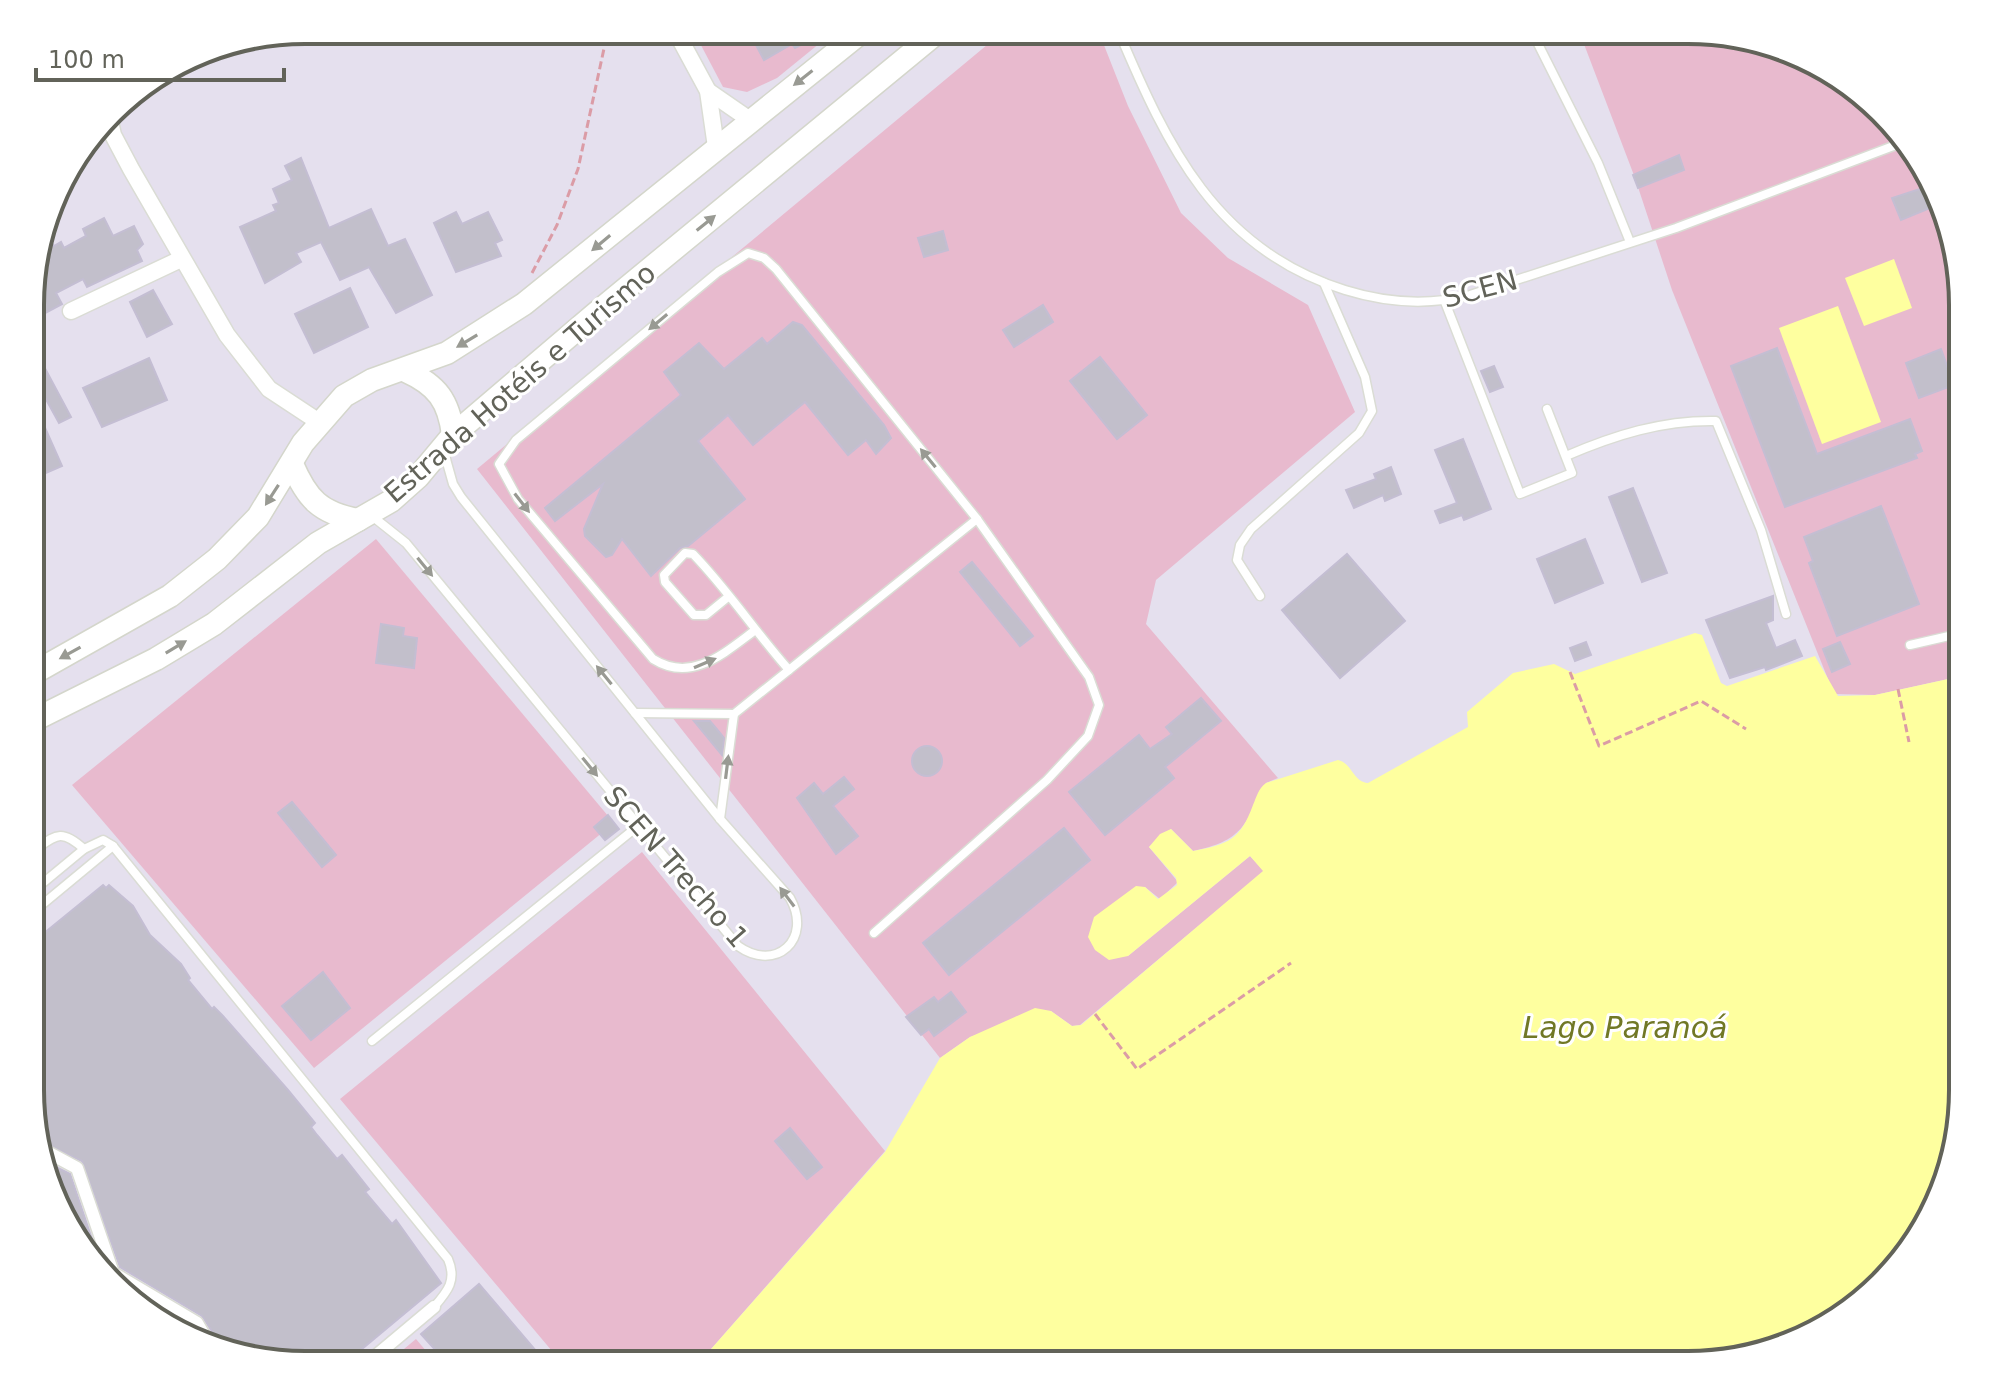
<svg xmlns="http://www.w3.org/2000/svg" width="1993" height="1395" font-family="'DejaVu Sans',sans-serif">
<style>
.green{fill:#e8bace}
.water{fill:#feff9f}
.building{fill:#c2bfcb;stroke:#c4bed3;stroke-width:2}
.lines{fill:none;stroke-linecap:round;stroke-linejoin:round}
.service-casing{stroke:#dadcd4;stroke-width:11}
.pedestrian-casing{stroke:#dadcd4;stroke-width:15}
.minor-casing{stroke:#dadcd4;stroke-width:19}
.secondary-casing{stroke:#d4d6cb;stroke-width:25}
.path{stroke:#db9ca6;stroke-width:3;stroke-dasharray:8 4;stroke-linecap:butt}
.service{stroke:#fff;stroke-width:8}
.pedestrian{stroke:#fff;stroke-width:12}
.minor{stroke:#fff;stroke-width:16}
.secondary{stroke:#fff;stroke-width:22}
.oneway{fill:#999a93}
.labels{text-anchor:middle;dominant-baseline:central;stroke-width:6;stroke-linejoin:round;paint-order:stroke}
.street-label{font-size:28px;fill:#626359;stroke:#fff}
.water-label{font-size:30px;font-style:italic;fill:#717826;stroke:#fff}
.rim{fill:none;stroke:#626359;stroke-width:4}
</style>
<rect width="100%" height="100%" fill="#e5e0ee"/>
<g class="green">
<path d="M693 30H836L777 78 747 92 723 87Z"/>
<path d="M1005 30H1098L1128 106 1181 213 1228 258 1308 305 1355 412 1156 580 1146 624 1278 778 1266 783C1245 826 1242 841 1193 851L1171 829 1149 847 1178 882 1160 899 1145 887 1128 956 1250 856 1264 871 1080 1025 1072 1026 1051 1011 970 1037 940 1058 477 469Z"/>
<path d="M1579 31H1705L1777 45 1855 87 1926 168 1962 288V676L1875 695 1834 694 1672 290 1635 178Z"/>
<path d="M376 539 614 823 314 1068 72 785Z"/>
<path d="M642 852 885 1151 697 1365H549L557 1357 340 1099Z"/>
<path d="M416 1339 437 1364H386Z"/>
</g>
<g class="water">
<path d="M1894 259 1912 308 1864 326 1845 278Z"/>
<path d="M1838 306 1881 422 1822 444 1779 328Z"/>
<path d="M1695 633 1702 635 1721 683 1727 686 1815 656 1838 696 1875 695 1962 676V1107L1948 1179 1906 1257 1810 1336 1688 1365H697L885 1152 940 1058 970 1037 1035 1008 1051 1011 1072 1026 1081 1025 1263 871 1250 856 1128 956 1109 960 1095 950 1088 937 1094 917 1136 886 1145 887 1158 899 1177 885 1176 878 1149 847 1160 834 1171 829 1193 851C1229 844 1240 840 1253 805 1257 796 1258 789 1266 783L1338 760C1352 763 1353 782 1368 783L1468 727 1467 712 1513 673 1554 664 1575 674Z"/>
</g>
<g class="building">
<path d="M748 30H817L809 34 812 39 795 48 792 44 764 60Z"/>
<path d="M1679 155 1684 170 1638 188 1633 175Z"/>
<path d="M301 158 329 228 371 209 388 246 405 239 432 295 396 313 369 267 340 280 321 242 296 253 301 262 265 283 240 227 276 211 273 205 279 203 273 189 292 180 285 166Z"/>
<path d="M1932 185 1936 201 1928 204 1930 208 1901 220 1892 198Z"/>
<path d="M456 212 462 224 488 212 502 240 495 243 501 256 456 272 434 223Z"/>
<path d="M104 218 113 236 134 226 143 244 137 250 142 261 87 287 83 279 56 293 62 304 32 320V270L44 230 54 246 61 242 64 248 86 236 83 229Z"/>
<path d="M943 231 948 250 924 257 918 238Z"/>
<path d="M350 288 368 327 314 353 295 314Z"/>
<path d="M153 290 172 324 147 337 130 302Z"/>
<path d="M1043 305 1053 322 1014 347 1003 330Z"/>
<path d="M793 322 802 325 884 425 891 438 876 454 866 440 848 455 805 402 753 445 728 415 698 441 745 499 688 546 680 548 651 576 622 539 612 555 606 557 585 536 584 529 603 484 555 521 545 508 681 395 664 372 699 343 724 369 762 338 767 344Z"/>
<path d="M32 344 71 417 59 423 32 374Z"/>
<path d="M1777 348 1817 454 1910 419 1922 451 1915 454 1917 458 1785 507 1731 366Z"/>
<path d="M1941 349 1954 385 1919 398 1906 363Z"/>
<path d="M1100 357 1147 415 1117 439 1070 381Z"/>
<path d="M149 358 167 400 102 427 83 388Z"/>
<path d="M1494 366 1503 387 1490 392 1481 371Z"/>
<path d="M42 421 62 466 32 479V425Z"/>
<path d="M1463 439 1491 509 1464 520 1462 515 1440 523 1435 511 1457 503 1435 450Z"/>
<path d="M1391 467 1401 494 1385 501 1383 495 1354 508 1346 490 1376 479 1374 474Z"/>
<path d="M1633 488 1667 573 1642 582 1609 497Z"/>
<path d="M1881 506 1919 604 1837 636 1809 563 1813 561 1804 537Z"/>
<path d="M1585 539 1603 583 1555 603 1537 559Z"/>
<path d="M1347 554 1405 621 1340 678 1282 610Z"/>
<path d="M972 562 1033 636 1020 646 960 572Z"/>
<path d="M1773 596V620L1766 623 1776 648 1795 640 1802 656 1766 670 1765 667 1730 678 1706 620Z"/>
<path d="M381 624 404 628 403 636 417 638 414 668 376 663Z"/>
<path d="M1586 642 1591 655 1575 661 1570 648Z"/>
<path d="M1840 642 1850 664 1832 672 1823 649Z"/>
<path d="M1201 698 1221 721 1165 767 1174 778 1105 835 1069 792 1139 735 1150 749 1172 734 1166 727Z"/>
<path d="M694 721H710L720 733 724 738 722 755Z"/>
<circle cx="927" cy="761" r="15"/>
<path d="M844 777 854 789 833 806 858 836 836 854 797 798 814 783 823 794Z"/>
<path d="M292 802 336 855 322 867 278 813Z"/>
<path d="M608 815 619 829 605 840 594 827Z"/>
<path d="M1064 828 1090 860 949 975 923 943Z"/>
<path d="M103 885 106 888 109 885 133 906 150 935 181 964 190 978 188 980 212 1009 214 1007 223 1016 288 1090 315 1123 311 1127 317 1135 337 1159 342 1155 369 1189 365 1192 392 1224 396 1220 441 1283 356 1354 359 1358 357 1364H288L219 1351V1342L202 1316 120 1267 82 1161 37 1140 32 1125V943Z"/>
<path d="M323 972 350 1008 311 1040 282 1006Z"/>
<path d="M951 992 966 1012 934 1036 929 1029 921 1035 906 1017 934 997 938 1002Z"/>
<path d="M790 1128 822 1167 807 1179 775 1141Z"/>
<path d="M44 1161 70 1174 101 1266 67 1227Z"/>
<path d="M479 1284 548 1365 448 1364 421 1334Z"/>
<path d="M120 1288 190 1330 196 1339 138 1308Z"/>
</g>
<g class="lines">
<g class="service-casing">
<g id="service">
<path d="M1118 30C1167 146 1216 250 1345 290 1387 303 1428 306 1470 295L1676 228 1904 142"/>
<path d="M1531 30 1598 163 1630 242"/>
<path d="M1445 302 1520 494 1572 473 1547 409"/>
<path d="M1566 456C1615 435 1662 420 1716 421L1761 530 1786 614"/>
<path d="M372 516 406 543 738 946C776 973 813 939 790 898L720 819 461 497 453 484 444 452"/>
<path d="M1260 596 1237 560 1240 545 1251 529 1359 433 1372 411 1365 377 1324 283"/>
<path d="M728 597 706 615H694L665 582 664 575 685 553 693 554C728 590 756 633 789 670"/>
<path d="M754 631C723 654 691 683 653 659L518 499 499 464 516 440 718 272 748 253 764 258 776 269 977 519 1089 677 1099 705 1088 736 1047 780 874 933"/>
<path d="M1910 645 1962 633"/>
<path d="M635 713 734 714 977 519"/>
<path d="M720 819 734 714"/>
<path d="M113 846 448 1259C457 1280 448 1291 434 1307"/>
<path d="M32 852C55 836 60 827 84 849L103 840 113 846 32 913"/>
<path d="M32 892 84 849"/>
<path d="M372 1041 638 826"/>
</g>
</g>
<g class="pedestrian-casing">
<g id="pedestrian">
<path d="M40 1148 77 1168 113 1273 197 1323 211 1347"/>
<path d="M366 1364 434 1307"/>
</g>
</g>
<g class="minor-casing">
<g id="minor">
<path d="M675 30 708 91 716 147"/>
<path d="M708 91 750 120"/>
<path d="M109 117 113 135 131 169 227 335 269 389 319 422"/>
<path d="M71 311 181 259"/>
<path d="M32 649 42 669"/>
</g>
</g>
<g class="secondary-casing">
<g id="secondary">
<path d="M406 371C437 385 449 401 453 435"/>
<path d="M292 464C307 499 320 513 358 520"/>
<path d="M32 674 170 596 217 559 258 517 303 443 344 396 372 380 447 353 524 304 864 30"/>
<path d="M32 721 156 659 214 624 318 543 391 501 418 477 453 435 595 314 940 30"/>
</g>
</g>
<g class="path">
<path d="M532 273 557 225 578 169 605 44 604 30"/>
<path d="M1570 672 1599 746 1701 701 1746 729"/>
<path d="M1898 689 1909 742"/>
<path d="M1095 1014 1137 1069 1291 963"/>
</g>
<use href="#service" class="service"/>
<use href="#pedestrian" class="pedestrian"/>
<use href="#minor" class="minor"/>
<use href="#secondary" class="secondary"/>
</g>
<defs><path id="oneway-solid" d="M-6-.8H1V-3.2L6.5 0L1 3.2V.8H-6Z" transform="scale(2)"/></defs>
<g class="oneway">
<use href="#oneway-solid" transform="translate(803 78) rotate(142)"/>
<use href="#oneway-solid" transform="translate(706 223) rotate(-39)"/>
<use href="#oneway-solid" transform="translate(601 243) rotate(140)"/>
<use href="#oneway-solid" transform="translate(658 322) rotate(140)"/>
<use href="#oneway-solid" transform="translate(467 341) rotate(149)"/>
<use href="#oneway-solid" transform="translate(928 458) rotate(-129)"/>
<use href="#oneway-solid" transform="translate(272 495) rotate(123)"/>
<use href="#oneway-solid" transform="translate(522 503) rotate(52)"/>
<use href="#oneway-solid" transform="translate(425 567) rotate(51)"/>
<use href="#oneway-solid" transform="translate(176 647) rotate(-31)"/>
<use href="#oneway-solid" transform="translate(70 653) rotate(151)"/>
<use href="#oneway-solid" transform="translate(705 663) rotate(-23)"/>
<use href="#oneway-solid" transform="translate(604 675) rotate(-129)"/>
<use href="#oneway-solid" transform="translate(590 767) rotate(51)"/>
<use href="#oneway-solid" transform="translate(727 767) rotate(-83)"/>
<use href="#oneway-solid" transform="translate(787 897) rotate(-127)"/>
</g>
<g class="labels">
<g class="street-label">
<text transform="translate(1480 289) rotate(-15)">SCEN</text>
<text transform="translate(520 383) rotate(-41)">Estrada Hotéis e Turismo</text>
<text transform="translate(676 867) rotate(49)">SCEN Trecho 1</text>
</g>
<g class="water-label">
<text x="1625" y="1027">Lago Paranoá</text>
</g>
</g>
<path d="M0 0H1993V1395H0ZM305 44H1688A261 261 0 0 1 1949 305V1090A261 261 0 0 1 1688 1351H305A261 261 0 0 1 44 1090V305A261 261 0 0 1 305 44Z" fill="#fff" fill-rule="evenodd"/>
<path class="rim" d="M305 44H1688A261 261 0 0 1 1949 305V1090A261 261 0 0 1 1688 1351H305A261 261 0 0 1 44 1090V305A261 261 0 0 1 305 44Z"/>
<path d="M36 68v12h248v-12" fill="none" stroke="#626359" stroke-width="4"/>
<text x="48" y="68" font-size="24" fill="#626359" stroke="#ffffff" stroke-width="6" paint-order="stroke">100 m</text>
</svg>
